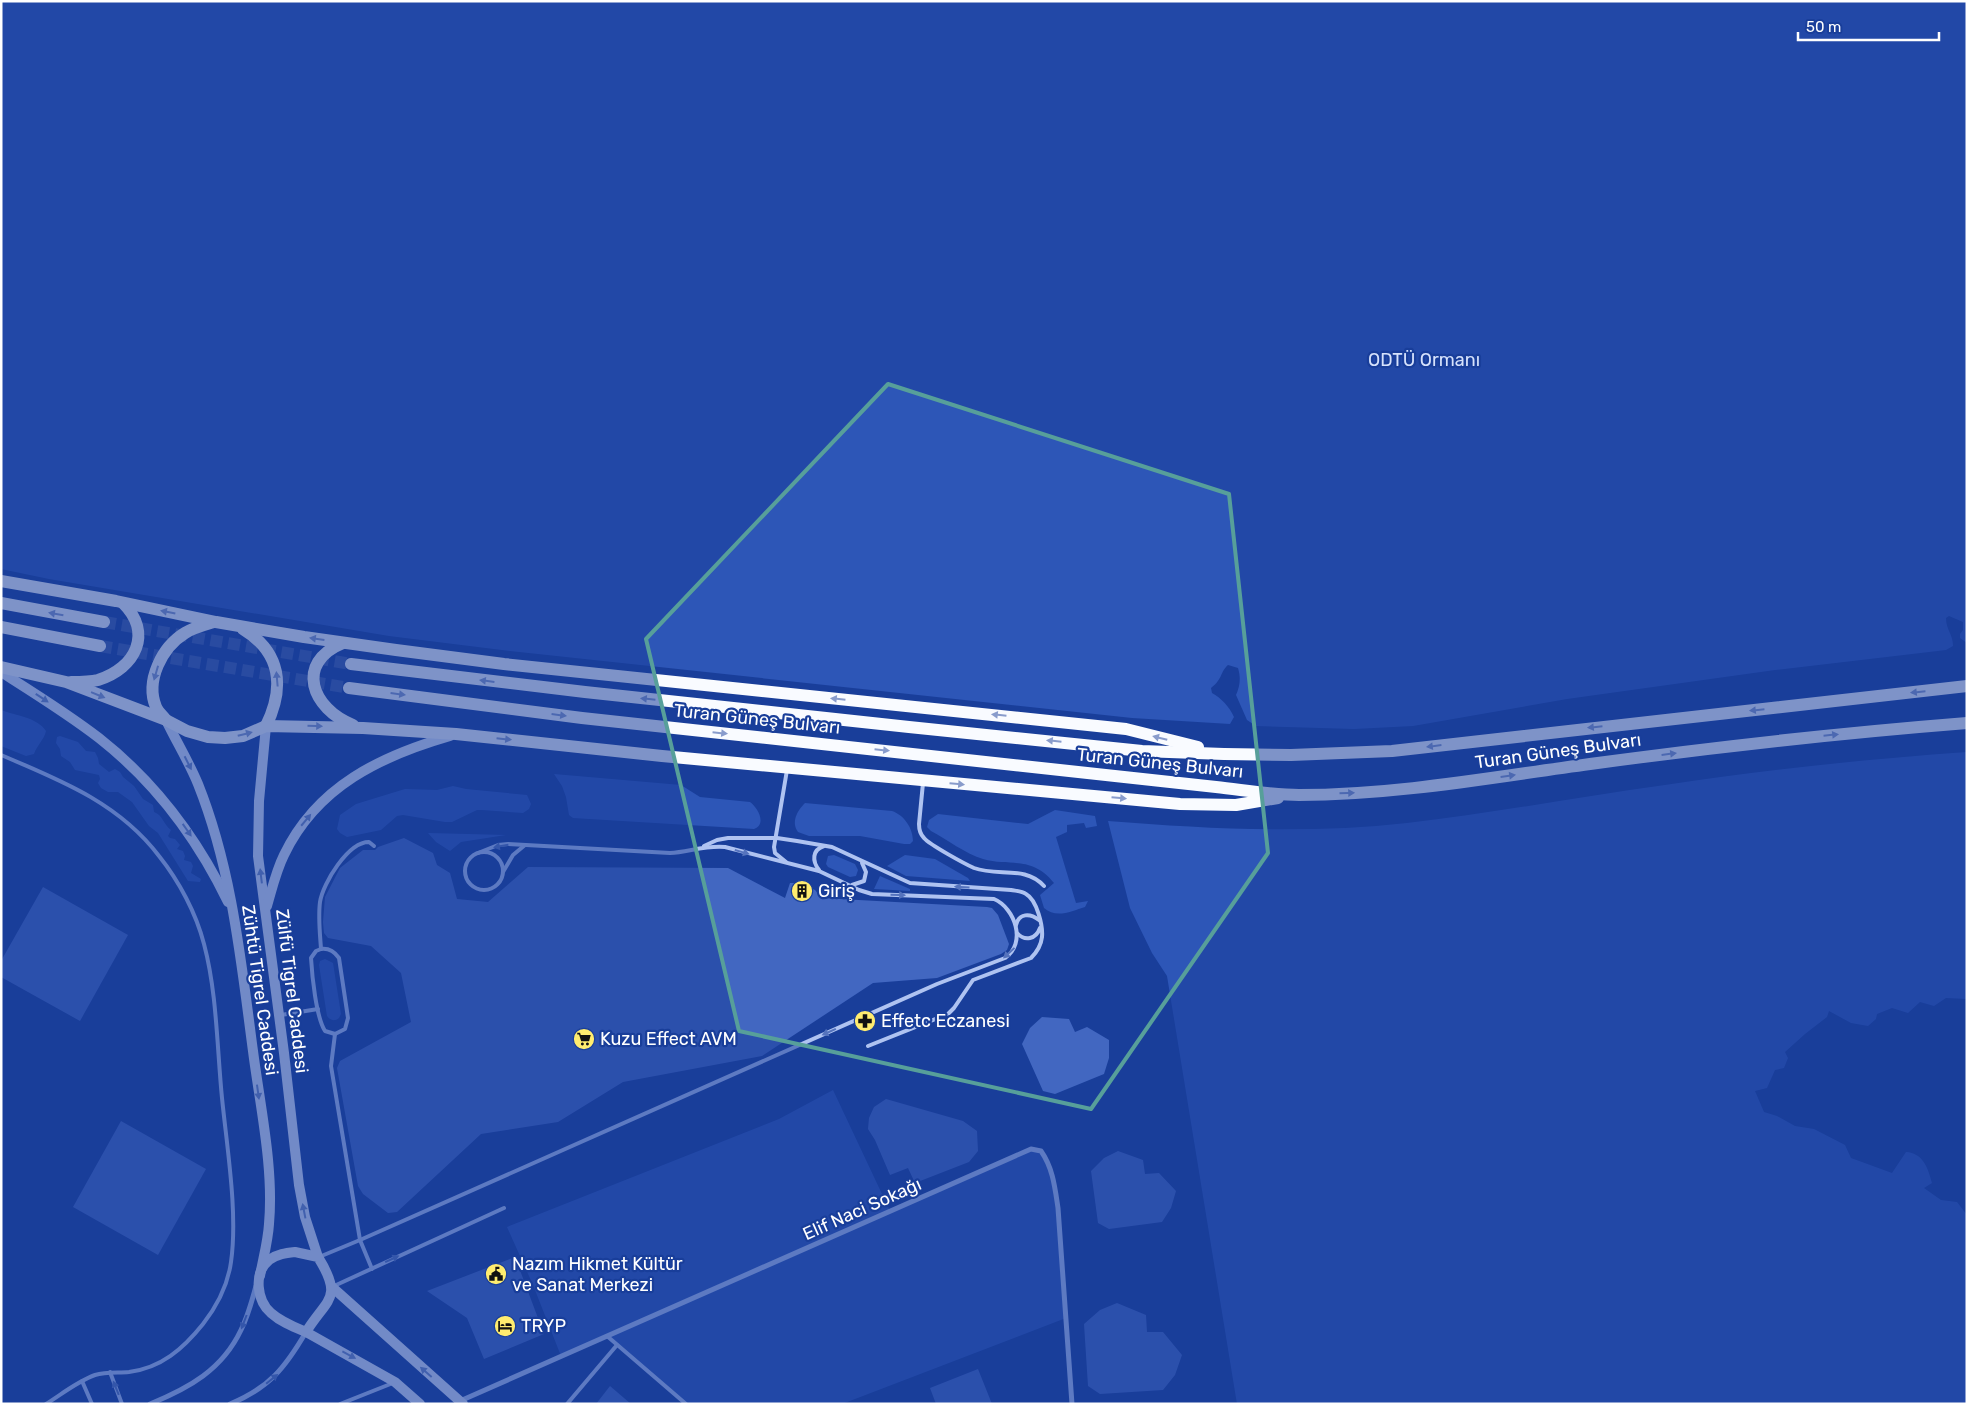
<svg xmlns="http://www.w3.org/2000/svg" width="1968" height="1405" font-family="Rubik,sans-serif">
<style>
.green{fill:#2d56b7}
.building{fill:#4267c1}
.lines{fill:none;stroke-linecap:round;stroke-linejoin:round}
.primary-tunnel{stroke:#3c5ba9;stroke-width:12;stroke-dasharray:12 6;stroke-linecap:butt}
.service{stroke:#afc3f1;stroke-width:4}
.minor{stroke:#afc3f1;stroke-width:5}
.secondary{stroke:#dde6fc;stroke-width:10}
.primary{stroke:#f9fbff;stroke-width:12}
.oneway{fill:#899ccc}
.oneway2{fill:#718ac6}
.oneway3{fill:#5573bd}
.marked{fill:none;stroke:#579f9a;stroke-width:4;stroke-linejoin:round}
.labels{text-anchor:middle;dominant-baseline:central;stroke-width:4.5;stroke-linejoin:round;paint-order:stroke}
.park-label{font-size:18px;fill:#d6e2fc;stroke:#193e9a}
.street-label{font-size:18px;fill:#fff;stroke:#193e9a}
.poi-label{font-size:18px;fill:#fff;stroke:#193e9a;text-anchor:start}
</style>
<rect width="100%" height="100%" fill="#193e9a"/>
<g class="green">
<path d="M1 1H1967V643L1960 638V634L1963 630V622L1949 616 1946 618C1946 630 1953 634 1953 646L1946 650 1775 670 1567 699 1413 726 1354 729 1256 726 1247 720 1236 695C1240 686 1241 678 1238 668L1228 665C1220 672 1223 679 1211 688L1212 693C1221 698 1229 706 1234 717L1230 724 1132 718 510 651 389 636 49 579 1 569Z"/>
<path d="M1 710C16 716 37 717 46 731 44 740 37 745 34 754L26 756 1 746Z"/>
<path d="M60 736 78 742 86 751 95 752 98 758 99 764 109 772 115 769 120 772 123 777 134 786 143 799 153 805 154 812C163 815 163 824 171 830L168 836 170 838 175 839 180 845 177 849 183 851 185 856 184 860 191 862 193 866 191 873 201 879 200 882 188 881 158 833 149 826 132 802 118 792H108L101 788 98 783 100 779 99 775 75 770 70 762 61 756 60 749 56 743 57 737Z"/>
<path d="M1967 752V999L1946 998 1934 1006 1920 1002 1908 1013 1892 1008 1877 1014 1876 1019 1868 1026 1851 1023 1829 1011 1827 1017 1805 1034 1785 1052 1788 1058 1784 1068 1775 1070 1767 1088 1755 1091 1764 1112 1777 1116 1795 1126 1814 1129 1845 1145 1851 1158 1892 1173 1906 1152C1923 1153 1928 1168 1932 1183L1924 1188 1941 1200 1957 1202 1967 1215V1404H1237L1167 976 1152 953 1130 908 1108 821C1208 829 1308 834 1407 823 1493 813 1579 797 1665 785 1765 770 1866 759 1967 752Z"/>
<path d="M554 774 681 785 700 797 750 802C758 808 767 824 754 829L573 818 569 815 566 797 562 786Z"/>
<path d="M453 786 466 789 527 795 531 804 529 809 523 813 482 810H477L452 822H445L403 815 397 816 381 830 347 837 340 833 337 829 340 815 356 804 405 789 437 790Z"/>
<path d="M805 803 892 811C904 815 913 828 913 841L910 844H904L860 836H809L798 832C791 822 797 811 805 803Z"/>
<path d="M1055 810 1095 816 1097 826 1086 828 1084 823 1067 825V832L1056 837 1076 903 1088 901 1085 907C1072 911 1056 919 1044 908L1040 895 1054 883C1031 855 1011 867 983 859 966 854 946 839 931 831L927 827 929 820 938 814 1028 824Z"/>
<path d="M428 833 506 835 461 842 450 851 436 842Z"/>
<path d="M834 855 855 864 858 870 856 876 850 877 828 867 826 864 828 856Z"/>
<path d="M905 855 935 859 968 878 970 881 906 876 887 866Z"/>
<path d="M880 876 910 889V891L874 889Z"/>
<path d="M325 959 333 963 341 1014 339 1018C334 1022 330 1020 327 1016L319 965 320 961Z"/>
<path d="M833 1090 890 1211 1031 1149 1041 1151 1053 1176 1066 1318 842 1404H686L607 1336 561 1356 533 1285 507 1227 779 1119Z"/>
</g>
<g class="building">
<path d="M404 838 433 853 437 865 450 873 457 899 488 902 528 867 728 868 785 898 790 883H800L815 890 822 898 987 907 992 908 998 915 1009 944 1007 950 1001 954 937 978 873 983 762 1056 623 1082 558 1122 481 1134 397 1212 388 1213 363 1194 358 1186 337 1068 340 1061 411 1022 401 973 371 946 328 938 324 933 323 922 325 897 340 868 363 850H375L378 847Z"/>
<path d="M43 887 128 935 80 1021 1 977V961Z"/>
<path d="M1042 1017 1069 1019 1075 1032 1087 1027 1109 1040V1058L1104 1074 1055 1094 1043 1091 1022 1044 1030 1028Z"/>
<path d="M886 1099 963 1121 977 1131 978 1151 969 1162 915 1183 908 1168 890 1175 875 1140 868 1129 869 1118 874 1107Z"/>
<path d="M121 1121 206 1169 158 1255 73 1207Z"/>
<path d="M1118 1151 1143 1160 1145 1174 1159 1173 1176 1191 1171 1208 1162 1222 1109 1229 1098 1223 1091 1171 1104 1158Z"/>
<path d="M515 1257 544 1334 484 1359 467 1318 427 1291Z"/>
<path d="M1117 1303 1146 1315 1147 1332H1163L1182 1355 1175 1375 1163 1390 1100 1394 1088 1386 1084 1324 1100 1310Z"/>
<path d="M978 1369 992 1404H936L930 1388Z"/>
<path d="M610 1386 631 1404H596Z"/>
</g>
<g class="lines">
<g class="primary-tunnel">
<path d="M104 622 351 664"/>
<path d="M100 646 349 688"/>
</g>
<g class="service">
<path d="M1 755C60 780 119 803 159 856 179 881 196 913 204 944 217 993 217 1048 222 1098 227 1148 238 1213 231 1262 228 1284 217 1306 203 1324 183 1349 161 1368 129 1372 118 1373 106 1372 95 1375 78 1381 62 1394 46 1404"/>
<path d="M923 783 919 824C919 829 920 834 924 838 930 845 965 864 974 868 998 877 1025 865 1044 886"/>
<path d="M704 846 717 840 728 838H777L797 841 832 847 910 883 1011 890C1016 891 1022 891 1026 894 1037 900 1043 926 1042 937 1041 946 1036 953 1031 958L973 980 954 1008 948 1014 868 1046"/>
<circle cx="484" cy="871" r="19"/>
<path d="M786 862 775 853 774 847 787 770"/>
<path d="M819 870C812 861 812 850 824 846"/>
<path d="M503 872 513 855 525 845"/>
<path d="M852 885 864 881 866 872 862 863"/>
<path d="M1016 925C1019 913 1030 913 1039 920"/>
<path d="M1017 933C1025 942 1036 939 1040 928"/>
<path d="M321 949C329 948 334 951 339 958L348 1018 345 1029 335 1034 325 1031C316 1017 312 975 311 958L316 951Z"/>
<path d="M321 949C320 934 318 917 320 902 323 883 348 842 369 842L374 846"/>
<path d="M281 1015 318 1009"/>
<path d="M335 1034 331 1066 360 1240 372 1269"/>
<path d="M319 1257 360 1240 937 984 1005 958C1027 943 1015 908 994 899L872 894 859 890 819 871 725 847C706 845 688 852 670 853L508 844 498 845 478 853"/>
<path d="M334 1286 504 1208"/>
<path d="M607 1336 686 1404"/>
<path d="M110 1372 122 1404"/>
<path d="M82 1381 92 1404"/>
<path d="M340 1404 393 1383"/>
<path d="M567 1404 617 1345"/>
</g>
<g class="minor">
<path d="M460 1401 1031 1149 1041 1151C1053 1168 1055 1188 1058 1208L1072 1404"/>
<path d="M150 1404C189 1388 222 1370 241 1330 248 1316 252 1301 256 1286"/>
<path d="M230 1404C269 1388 285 1368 306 1332"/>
</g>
<g class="secondary">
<path d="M1 672C34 693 68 714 99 738 155 782 197 838 228 902"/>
<path d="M166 720C176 741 189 762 198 784 232 869 241 961 253 1051 260 1106 274 1168 269 1224 268 1241 263 1259 260 1276"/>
<path d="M266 726 259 801 258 856 284 1053 299 1185 305 1217 318 1257"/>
<path d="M267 906C272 889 276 871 284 855 317 786 381 756 450 736"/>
<path d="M295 1252 318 1257C344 1299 327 1298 306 1332 294 1327 281 1322 271 1313 257 1301 253 1273 269 1260 277 1254 286 1253 295 1252Z"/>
<path d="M332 1287 463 1404"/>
<path d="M306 1332 395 1382 420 1404"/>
</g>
<g class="primary">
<path d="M1 581 116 601 216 622 304 637 396 650 504 664 1126 729 1198 747"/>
<path d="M1 603 104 622"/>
<path d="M1 627 100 646"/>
<path d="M243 629C281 652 285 687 266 726"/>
<path d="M343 643C294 663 312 709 353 725"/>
<path d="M351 664 585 692 909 727 1142 751 1224 754 1291 755 1392 751 1967 686"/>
<path d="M1 667 66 682 166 720 187 731 208 737 225 738 243 736 266 726 363 728 456 734 662 756 1180 804 1236 805 1278 798"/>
<path d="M71 682C80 682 90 682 98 680 136 668 153 633 123 603"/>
<path d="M349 688 582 718 1216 787C1244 790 1272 795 1299 795 1397 795 1493 777 1590 764 1715 747 1841 733 1967 723"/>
<path d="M166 720C163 716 158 712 156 707 145 681 162 647 185 633 193 628 204 625 214 622"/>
</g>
</g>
<defs><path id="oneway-solid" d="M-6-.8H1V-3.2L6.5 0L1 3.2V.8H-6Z" transform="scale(1.25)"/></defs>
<g class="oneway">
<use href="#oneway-solid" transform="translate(168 612) rotate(-169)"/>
<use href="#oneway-solid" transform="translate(56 614) rotate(-170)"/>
<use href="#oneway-solid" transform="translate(317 639) rotate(-172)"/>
<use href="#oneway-solid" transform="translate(156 673) rotate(106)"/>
<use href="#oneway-solid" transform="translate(277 679) rotate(-95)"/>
<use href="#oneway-solid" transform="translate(487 681) rotate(-173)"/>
<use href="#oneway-solid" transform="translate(1918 692) rotate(174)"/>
<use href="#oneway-solid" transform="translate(398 694) rotate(7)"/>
<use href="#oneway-solid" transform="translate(98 695) rotate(22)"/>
<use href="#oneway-solid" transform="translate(648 699) rotate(-174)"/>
<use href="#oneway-solid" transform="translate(838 699) rotate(-174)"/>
<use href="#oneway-solid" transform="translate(1757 710) rotate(174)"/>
<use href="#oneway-solid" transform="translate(559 715) rotate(7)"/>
<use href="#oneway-solid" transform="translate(999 715) rotate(-174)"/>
<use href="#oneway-solid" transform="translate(315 726) rotate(1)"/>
<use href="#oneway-solid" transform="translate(1595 727) rotate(174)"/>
<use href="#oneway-solid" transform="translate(720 733) rotate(6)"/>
<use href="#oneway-solid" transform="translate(245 734) rotate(-14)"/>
<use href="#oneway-solid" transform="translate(1831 735) rotate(-6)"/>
<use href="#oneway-solid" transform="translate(1160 738) rotate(-166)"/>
<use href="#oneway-solid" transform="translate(504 739) rotate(6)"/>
<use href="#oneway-solid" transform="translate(1054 741) rotate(-174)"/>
<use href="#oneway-solid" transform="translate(1434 746) rotate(173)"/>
<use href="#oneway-solid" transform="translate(882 750) rotate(6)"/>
<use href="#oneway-solid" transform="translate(1669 754) rotate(-7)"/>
<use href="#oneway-solid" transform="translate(1508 776) rotate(-8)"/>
<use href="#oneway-solid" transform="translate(957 784) rotate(5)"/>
<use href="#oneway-solid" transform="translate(1347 793) rotate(-2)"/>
<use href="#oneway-solid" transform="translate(1119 798) rotate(5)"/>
</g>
<g class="oneway2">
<use href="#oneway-solid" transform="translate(42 698) rotate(33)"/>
<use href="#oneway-solid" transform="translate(188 763) rotate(63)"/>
<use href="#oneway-solid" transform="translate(306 820) rotate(-50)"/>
<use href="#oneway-solid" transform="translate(187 830) rotate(55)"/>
<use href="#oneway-solid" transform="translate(261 876) rotate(-97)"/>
<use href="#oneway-solid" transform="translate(258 1092) rotate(82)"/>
<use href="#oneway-solid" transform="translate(304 1211) rotate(-101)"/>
<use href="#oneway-solid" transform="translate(349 1355) rotate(28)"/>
<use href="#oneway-solid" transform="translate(426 1372) rotate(-139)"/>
</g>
<g class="oneway3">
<use href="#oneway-solid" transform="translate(501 846) rotate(170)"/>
<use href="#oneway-solid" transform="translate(742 852) rotate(16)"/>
<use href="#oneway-solid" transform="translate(962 887) rotate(-177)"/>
<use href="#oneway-solid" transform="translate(898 895) rotate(2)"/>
<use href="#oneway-solid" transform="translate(1009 953) rotate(137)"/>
<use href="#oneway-solid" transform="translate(829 1032) rotate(156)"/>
<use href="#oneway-solid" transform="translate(392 1259) rotate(-25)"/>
<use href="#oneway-solid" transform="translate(244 1322) rotate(111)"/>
<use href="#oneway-solid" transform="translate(272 1379) rotate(-39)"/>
<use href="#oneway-solid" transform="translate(116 1388) rotate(-112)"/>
</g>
<path d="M0 0H1968V1405H0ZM888 384 1229 494 1268 853 1091 1109 739 1031 646 639Z" fill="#193e9a" fill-opacity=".55" fill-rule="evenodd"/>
<path class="marked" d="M888 384 1229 494 1268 853 1091 1109 739 1031 646 639Z"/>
<defs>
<g id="building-disc" transform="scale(1.125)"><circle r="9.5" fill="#ffec6f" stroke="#193e9a"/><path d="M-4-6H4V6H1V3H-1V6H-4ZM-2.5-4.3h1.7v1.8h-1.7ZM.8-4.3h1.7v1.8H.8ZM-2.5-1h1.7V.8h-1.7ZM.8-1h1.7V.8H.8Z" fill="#111"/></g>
<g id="pharmacy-disc" transform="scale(1.125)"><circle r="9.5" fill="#ffec6f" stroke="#193e9a"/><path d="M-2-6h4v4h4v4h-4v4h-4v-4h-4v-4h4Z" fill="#111"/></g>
<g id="supermarket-disc" transform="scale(1.125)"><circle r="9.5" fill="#ffec6f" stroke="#193e9a"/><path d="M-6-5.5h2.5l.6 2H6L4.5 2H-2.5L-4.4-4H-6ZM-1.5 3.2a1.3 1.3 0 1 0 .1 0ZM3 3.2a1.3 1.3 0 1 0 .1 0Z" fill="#111"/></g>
<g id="civic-disc" transform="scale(1.125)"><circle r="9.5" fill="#ffec6f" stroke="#193e9a"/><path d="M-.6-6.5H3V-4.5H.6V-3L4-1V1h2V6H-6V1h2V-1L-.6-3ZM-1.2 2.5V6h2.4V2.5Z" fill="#111"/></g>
<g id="hotel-disc" transform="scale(1.125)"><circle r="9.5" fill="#ffec6f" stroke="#193e9a"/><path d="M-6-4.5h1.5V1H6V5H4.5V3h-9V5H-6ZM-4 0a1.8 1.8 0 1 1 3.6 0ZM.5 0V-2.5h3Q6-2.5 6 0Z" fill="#111"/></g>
</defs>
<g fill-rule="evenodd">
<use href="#building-disc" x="802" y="891"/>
<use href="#pharmacy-disc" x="865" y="1021"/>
<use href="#supermarket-disc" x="584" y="1039"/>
<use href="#civic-disc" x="496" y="1274"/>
<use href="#hotel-disc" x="505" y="1326"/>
</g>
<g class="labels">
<g class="park-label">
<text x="1424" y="360">ODTÜ Ormanı</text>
</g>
<g class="street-label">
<text transform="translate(757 719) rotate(6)">Turan Güneş Bulvarı</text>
<text transform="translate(1558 751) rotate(-8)">Turan Güneş Bulvarı</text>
<text transform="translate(1160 763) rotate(6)">Turan Güneş Bulvarı</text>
<text transform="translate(260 990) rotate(82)">Zühtü Tigrel Caddesi</text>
<text transform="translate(292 991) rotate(83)">Zülfü Tigrel Caddesi</text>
<text transform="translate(862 1209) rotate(-24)">Elif Naci Sokağı</text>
</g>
<g class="poi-label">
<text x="818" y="891">Giriş</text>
<text x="881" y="1021">Effetc Eczanesi</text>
<text x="600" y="1039">Kuzu Effect AVM</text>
<text x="512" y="1264">Nazım Hikmet Kültür<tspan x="512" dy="21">ve Sanat Merkezi</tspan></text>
<text x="521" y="1326">TRYP</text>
</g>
</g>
<rect width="1968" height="1405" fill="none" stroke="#ffffff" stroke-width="5"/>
<path d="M1798 32v8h141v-8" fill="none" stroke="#ffffff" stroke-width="2.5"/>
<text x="1806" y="32" font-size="15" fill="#ffffff" stroke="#193e9a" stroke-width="4" paint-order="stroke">50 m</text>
</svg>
